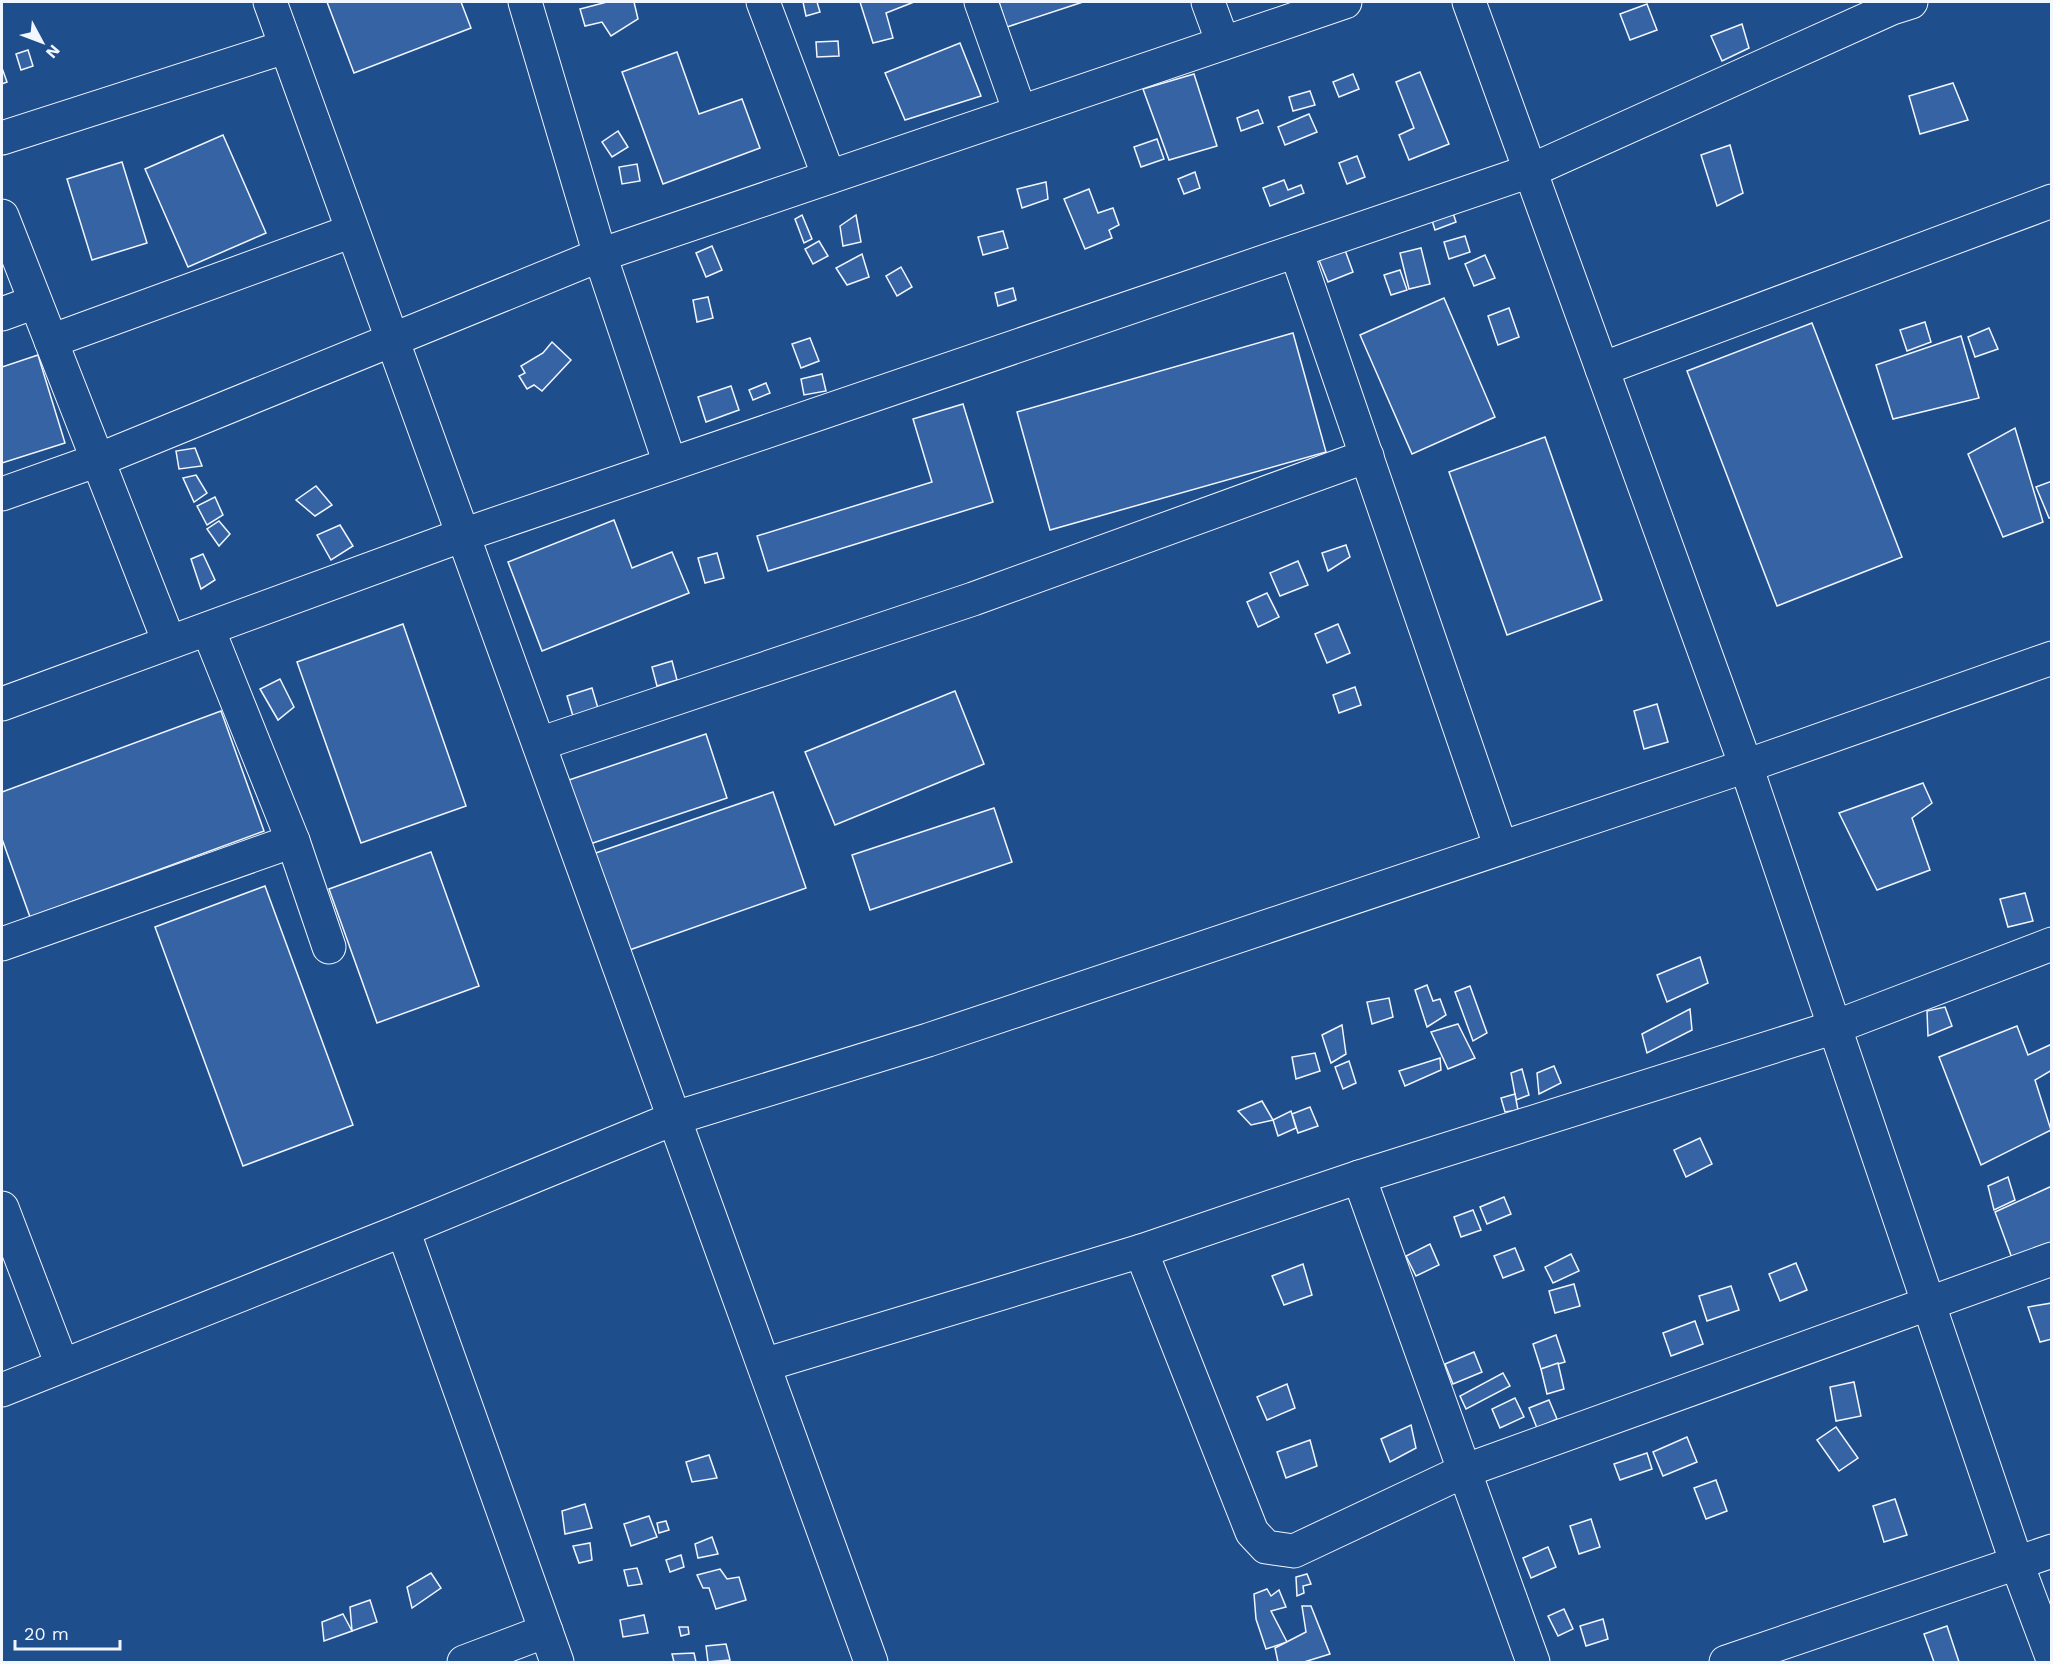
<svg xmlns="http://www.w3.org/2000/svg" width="2053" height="1664" font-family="'Work Sans',sans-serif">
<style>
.building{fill:#3563a3;stroke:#f2f6ff;stroke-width:1.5}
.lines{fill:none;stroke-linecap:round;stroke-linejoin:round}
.minor-casing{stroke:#f2f6ff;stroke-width:35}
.minor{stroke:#1f4e8c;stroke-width:33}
</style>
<rect width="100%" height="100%" fill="#1f4e8c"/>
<g class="building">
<path d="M327 2H461L471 28 354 73Z"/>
<path d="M607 2H634L638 19 611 36 602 22 585 26 580 9Z"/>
<path d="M803 2H817L820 12 806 16Z"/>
<path d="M860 2H914L886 13 893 38 873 43Z"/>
<path d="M999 2H1083L1007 27Z"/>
<path d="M1647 4 1657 30 1630 40 1620 14Z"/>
<path d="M1742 24 1749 48 1722 61 1711 36Z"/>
<path d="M838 41 839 56 817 57 816 42Z"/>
<path d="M960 43 981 96 905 120 885 73Z"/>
<path d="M28 50 33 66 21 70 16 54Z"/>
<path d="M677 52 699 114 742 99 760 148 663 184 622 72Z"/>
<path d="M2 68 7 82 2 84Z"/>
<path d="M1420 72 1449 144 1409 160 1399 135 1414 128 1396 82Z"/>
<path d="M1194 74 1217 146 1169 160 1143 89Z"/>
<path d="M1353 74 1359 89 1339 97 1333 82Z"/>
<path d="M1953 83 1968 120 1920 134 1909 96Z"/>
<path d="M1310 91 1315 105 1293 111 1289 97Z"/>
<path d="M1258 110 1263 123 1241 131 1237 118Z"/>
<path d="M1309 114 1317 132 1285 145 1278 127Z"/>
<path d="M618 131 628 147 612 157 602 142Z"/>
<path d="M223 135 266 233 188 267 145 169Z"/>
<path d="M1157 139 1164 159 1141 167 1134 147Z"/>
<path d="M1730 145 1743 193 1717 206 1701 155Z"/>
<path d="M1357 156 1365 177 1347 184 1339 163Z"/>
<path d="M122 162 147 243 92 260 67 179Z"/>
<path d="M637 164 640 181 622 184 619 167Z"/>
<path d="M1195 172 1200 188 1184 194 1178 179Z"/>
<path d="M1284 180 1288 190 1301 185 1304 193 1270 206 1263 188Z"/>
<path d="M1046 182 1048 199 1022 208 1017 189Z"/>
<path d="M1089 189 1098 213 1113 208 1119 225 1109 230 1112 238 1085 249 1064 199Z"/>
<path d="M1451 207 1456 222 1435 230 1430 214Z"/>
<path d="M802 215 812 239 804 243 795 219Z"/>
<path d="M856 215 861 242 843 246 840 226Z"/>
<path d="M1003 231 1008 248 983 255 978 237Z"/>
<path d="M1465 236 1470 252 1449 259 1444 242Z"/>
<path d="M819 241 828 256 813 264 805 249Z"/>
<path d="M712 246 722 270 706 277 696 253Z"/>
<path d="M1421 248 1430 284 1409 289 1400 253Z"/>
<path d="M1345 250 1353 272 1328 282 1319 260Z"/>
<path d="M862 254 869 277 847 285 836 268Z"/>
<path d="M1485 255 1495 278 1474 286 1465 264Z"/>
<path d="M901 267 912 287 897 296 886 276Z"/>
<path d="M1400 270 1407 290 1391 295 1384 275Z"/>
<path d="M1013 288 1016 300 998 306 995 293Z"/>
<path d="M708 297 713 318 697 322 693 300Z"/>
<path d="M1444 298 1495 417 1412 454 1360 335Z"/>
<path d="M1509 308 1519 337 1498 345 1488 316Z"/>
<path d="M1925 322 1931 342 1907 351 1900 330Z"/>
<path d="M1812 323 1902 557 1777 606 1687 371Z"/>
<path d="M1989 328 1998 349 1975 357 1968 337Z"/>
<path d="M1293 333 1326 452 1050 530 1017 412Z"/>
<path d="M1961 336 1979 398 1893 419 1876 365Z"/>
<path d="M810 338 819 361 801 368 792 344Z"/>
<path d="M552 342 571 360 542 391 534 385 527 389 519 376 525 373 521 366 543 353Z"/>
<path d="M38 355 65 443 2 463V367Z"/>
<path d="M822 374 826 391 804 395 801 379Z"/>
<path d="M766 383 770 393 753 400 749 390Z"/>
<path d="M731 386 739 410 706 422 698 397Z"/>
<path d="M963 404 993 502 768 571 757 536 932 482 913 419Z"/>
<path d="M2015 428 2043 522 2003 537 1968 454Z"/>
<path d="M1545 437 1602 600 1507 635 1449 472Z"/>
<path d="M195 448 202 466 179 469 176 451Z"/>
<path d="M196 475 207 493 194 502 183 478Z"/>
<path d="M2052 481V517L2049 518 2036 487Z"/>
<path d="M316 486 332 505 315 516 296 500Z"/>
<path d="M215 497 223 515 207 525 197 506Z"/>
<path d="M614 520 632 568 672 552 689 593 542 651 508 562Z"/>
<path d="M219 521 230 534 219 546 207 529Z"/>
<path d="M340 525 353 546 331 560 317 535Z"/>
<path d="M1346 545 1350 557 1328 571 1322 553Z"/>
<path d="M717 553 724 578 705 583 698 558Z"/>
<path d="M203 554 215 580 201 589 191 559Z"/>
<path d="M1298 561 1308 585 1280 596 1270 573Z"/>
<path d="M1267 593 1279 617 1258 627 1247 602Z"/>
<path d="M403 624 466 806 361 843 297 662Z"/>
<path d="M1338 624 1350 653 1327 663 1315 634Z"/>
<path d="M672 661 677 680 657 686 652 667Z"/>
<path d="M280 679 294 707 278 720 260 689Z"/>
<path d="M1355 687 1361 705 1339 713 1333 695Z"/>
<path d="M592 688 600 715 575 723 567 696Z"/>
<path d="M955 691 984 764 835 825 805 752Z"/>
<path d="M1657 704 1668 742 1644 749 1634 711Z"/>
<path d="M221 711 264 831 30 917 2 839V792Z"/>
<path d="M706 734 727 798 584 846 563 782Z"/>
<path d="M1923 783 1932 803 1912 818 1930 870 1877 890 1839 813Z"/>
<path d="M773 792 806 888 621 953 587 856Z"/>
<path d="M994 808 1012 862 870 910 852 855Z"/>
<path d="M431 852 479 986 377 1023 329 889Z"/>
<path d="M265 886 353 1125 243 1166 155 927Z"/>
<path d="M2025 893 2033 921 2008 927 2000 899Z"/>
<path d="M1700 957 1708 983 1667 1002 1657 975Z"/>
<path d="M1427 985 1433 1001 1440 999 1446 1015 1427 1027 1415 990Z"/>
<path d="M1470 986 1487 1033 1473 1041 1455 992Z"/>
<path d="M1389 998 1393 1017 1372 1024 1367 1002Z"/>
<path d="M1945 1007 1952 1026 1928 1036 1927 1011Z"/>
<path d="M1690 1009 1692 1030 1647 1053 1642 1034Z"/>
<path d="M1458 1024 1475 1058 1448 1069 1431 1032Z"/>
<path d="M1342 1025 1346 1054 1331 1063 1322 1035Z"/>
<path d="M2017 1026 2028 1055 2052 1044V1070L2035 1080 2051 1130 1981 1165 1939 1057Z"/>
<path d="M1315 1053 1320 1071 1296 1079 1292 1057Z"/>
<path d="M1440 1058 1441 1070 1405 1086 1399 1071Z"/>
<path d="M1349 1061 1356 1083 1343 1089 1335 1067Z"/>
<path d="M1554 1066 1561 1083 1539 1094 1537 1073Z"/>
<path d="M1522 1069 1529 1095 1516 1100 1511 1073Z"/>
<path d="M1515 1094 1518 1110 1505 1112 1501 1098Z"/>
<path d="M1262 1101 1273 1120 1251 1125 1238 1111Z"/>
<path d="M1310 1107 1318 1126 1298 1133 1292 1114Z"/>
<path d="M1291 1111 1296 1128 1278 1136 1273 1120Z"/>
<path d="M1700 1138 1712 1164 1686 1177 1674 1150Z"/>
<path d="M2008 1177 2015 1200 1994 1210 1988 1186Z"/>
<path d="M2052 1186V1244L2013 1261 1995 1212Z"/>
<path d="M1504 1197 1511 1214 1487 1224 1480 1207Z"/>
<path d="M1473 1210 1481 1230 1461 1237 1454 1217Z"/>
<path d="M1430 1244 1439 1265 1416 1276 1406 1256Z"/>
<path d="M1515 1248 1524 1270 1503 1278 1494 1256Z"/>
<path d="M1571 1254 1579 1271 1553 1283 1545 1267Z"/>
<path d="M1796 1263 1807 1290 1780 1301 1769 1274Z"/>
<path d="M1303 1264 1312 1295 1284 1305 1272 1276Z"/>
<path d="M1574 1284 1580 1306 1555 1313 1549 1291Z"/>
<path d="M1731 1286 1739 1310 1707 1321 1699 1296Z"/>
<path d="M2052 1303V1339L2040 1342 2028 1307Z"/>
<path d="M1695 1321 1703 1344 1671 1356 1663 1333Z"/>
<path d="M1556 1335 1565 1362 1541 1369 1533 1344Z"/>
<path d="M1474 1352 1482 1372 1453 1384 1445 1364Z"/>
<path d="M1558 1363 1564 1389 1547 1394 1541 1369Z"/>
<path d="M1503 1373 1510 1386 1466 1409 1460 1396Z"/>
<path d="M1854 1382 1861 1416 1836 1421 1830 1387Z"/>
<path d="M1287 1384 1295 1408 1267 1420 1257 1397Z"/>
<path d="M1515 1398 1524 1417 1500 1428 1492 1409Z"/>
<path d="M1549 1400 1557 1419 1537 1428 1529 1408Z"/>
<path d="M1411 1425 1416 1448 1390 1462 1381 1439Z"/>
<path d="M1836 1427 1858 1458 1839 1471 1817 1440Z"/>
<path d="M1687 1437 1697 1462 1663 1476 1653 1452Z"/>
<path d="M1310 1440 1317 1466 1286 1478 1277 1452Z"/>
<path d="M1647 1453 1652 1469 1620 1480 1614 1464Z"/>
<path d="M709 1455 717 1478 692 1482 686 1462Z"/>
<path d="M1716 1480 1727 1511 1706 1519 1694 1488Z"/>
<path d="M1895 1499 1907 1535 1884 1542 1873 1506Z"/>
<path d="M585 1504 592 1528 565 1534 562 1511Z"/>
<path d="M649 1516 657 1537 631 1546 624 1524Z"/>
<path d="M1591 1519 1600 1547 1579 1554 1570 1526Z"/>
<path d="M666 1521 669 1530 659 1533 657 1523Z"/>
<path d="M712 1537 718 1554 698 1558 695 1544Z"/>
<path d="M590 1543 592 1560 579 1563 573 1546Z"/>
<path d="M1548 1547 1556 1567 1531 1578 1523 1558Z"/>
<path d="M681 1555 684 1567 670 1572 666 1560Z"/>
<path d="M637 1568 642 1584 628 1586 624 1570Z"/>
<path d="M720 1569 727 1579 739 1577 746 1600 716 1609 709 1588H703L697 1575Z"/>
<path d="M431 1573 441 1588 412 1608 407 1587Z"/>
<path d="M1307 1574 1311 1584 1303 1586 1304 1593 1297 1596 1296 1577Z"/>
<path d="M1267 1589 1271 1596 1279 1590 1286 1607 1271 1611 1287 1642 1266 1649 1256 1619 1254 1594Z"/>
<path d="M370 1600 377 1622 352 1631 350 1607Z"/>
<path d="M1302 1606H1311L1330 1654 1304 1662H1278L1275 1648 1306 1632Z"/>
<path d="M1564 1609 1573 1629 1558 1636 1548 1616Z"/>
<path d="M343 1614 352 1631 324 1641 322 1622Z"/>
<path d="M644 1615 648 1633 623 1637 620 1620Z"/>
<path d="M1603 1619 1608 1639 1586 1646 1580 1626Z"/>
<path d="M1947 1626 1959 1662H1934L1924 1634Z"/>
<path d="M679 1627H688L689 1634 681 1636Z"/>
<path d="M726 1644 730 1660 708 1662 706 1646Z"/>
<path d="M694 1653 696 1662H674L672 1654Z"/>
</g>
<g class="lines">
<g class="minor-casing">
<g id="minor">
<path d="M270 2 871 1662"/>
<path d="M525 2 600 255 670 464"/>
<path d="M763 2 829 177"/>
<path d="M981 2 1020 112"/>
<path d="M1208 2 1223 43"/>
<path d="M1469 2 1746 766 2017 1564 2052 1657"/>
<path d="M2 138 285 47"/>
<path d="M2 216 169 642"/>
<path d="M1296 251 1501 848"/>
<path d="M2 314 35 302"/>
<path d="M51 341 352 231"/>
<path d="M1602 369 2052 201"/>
<path d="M2 494 98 460 600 255 1345 2"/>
<path d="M208 629 293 841 329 947"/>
<path d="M2 704 463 535 1530 171 1892 8 1911 2"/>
<path d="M539 744 973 599 1367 456"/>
<path d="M2 944 293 841"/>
<path d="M1359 1177 1533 1662"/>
<path d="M2 1208 62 1365"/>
<path d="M403 1230 557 1662"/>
<path d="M1141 1251 1252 1532 1266 1547 1294 1551 1464 1471 2052 1259"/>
<path d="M764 1365 1141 1251 1359 1177 1835 1027 2052 944"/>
<path d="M2 1390 403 1230 675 1118 928 1040 1746 766 2052 658"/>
<path d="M464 1662 546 1631"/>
<path d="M1726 1662 2052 1551"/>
</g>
</g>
<use href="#minor" class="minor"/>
</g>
<rect width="2053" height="1664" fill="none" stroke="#f2f6ff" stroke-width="6"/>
<g transform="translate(42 42) rotate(131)" stroke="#1f4e8c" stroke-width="4.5" paint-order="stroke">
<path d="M0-4.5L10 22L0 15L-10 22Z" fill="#f2f6ff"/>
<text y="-9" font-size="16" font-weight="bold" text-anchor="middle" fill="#f2f6ff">N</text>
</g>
<path d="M15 1640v9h105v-9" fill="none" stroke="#f2f6ff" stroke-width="3"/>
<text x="24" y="1640" font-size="18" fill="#f2f6ff" stroke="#1f4e8c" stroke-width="4.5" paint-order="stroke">20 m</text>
</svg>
